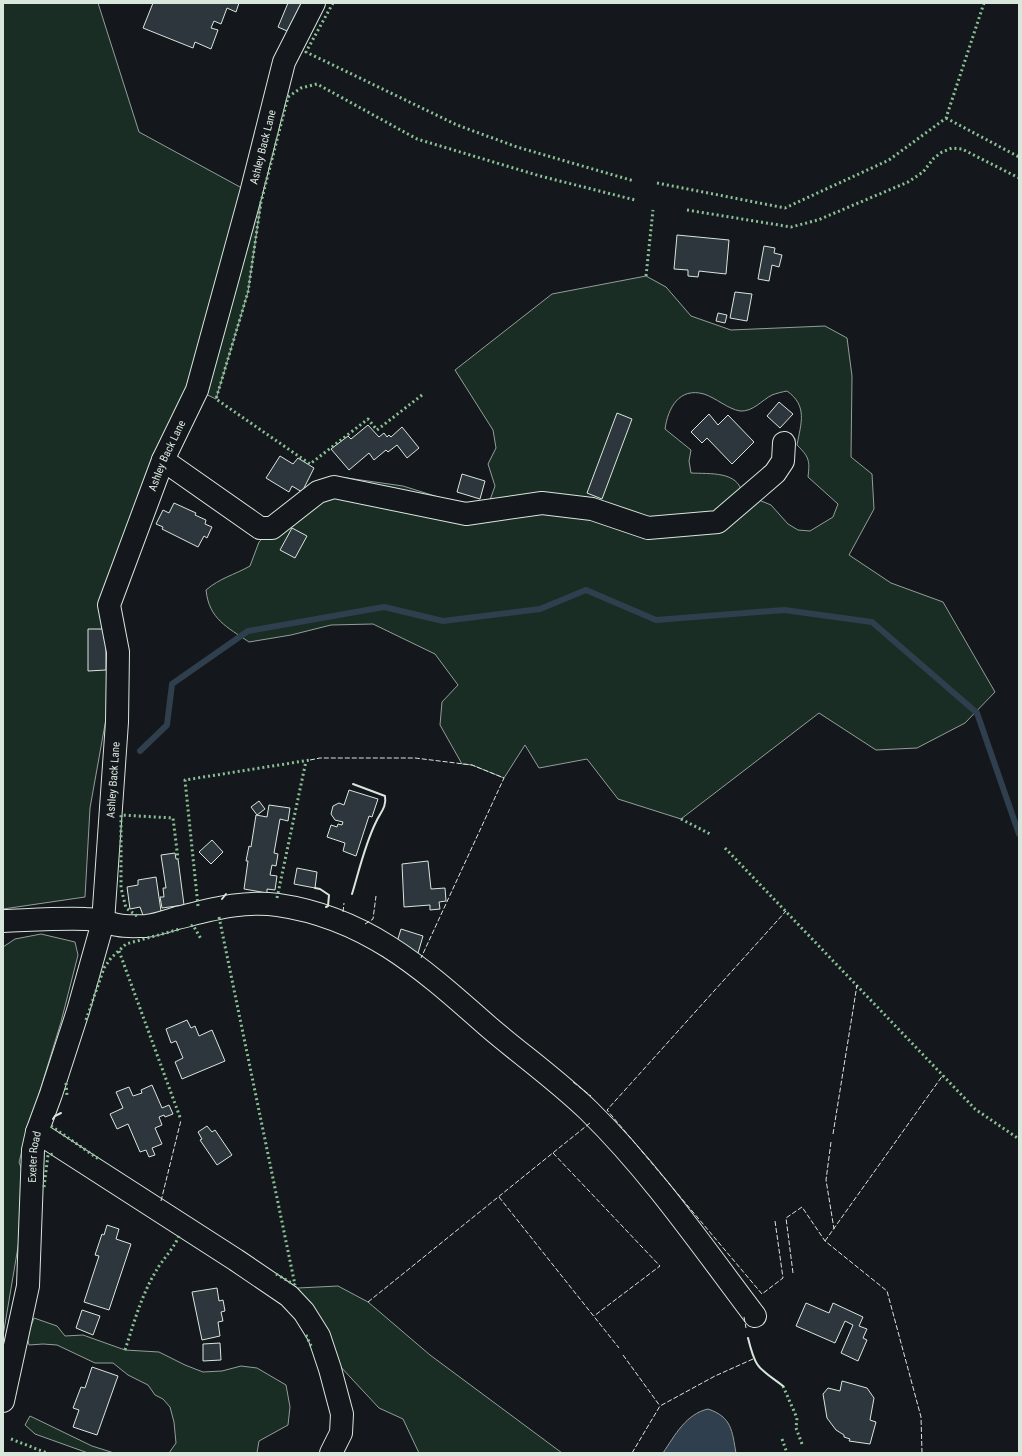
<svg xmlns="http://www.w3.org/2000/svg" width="1022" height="1456" font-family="'Roboto Condensed',sans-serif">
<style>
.green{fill:#1a2d24;stroke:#939e99;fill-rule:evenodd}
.water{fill:#2f3f4d;stroke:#939e99}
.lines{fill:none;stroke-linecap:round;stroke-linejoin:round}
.stream{stroke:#2f3f4d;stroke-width:6}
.building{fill:#2c363c;stroke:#d8e6dc}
.minor-casing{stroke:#d8e6dc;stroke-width:24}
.minor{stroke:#14181c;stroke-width:22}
.hedge{stroke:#8ac095;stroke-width:3;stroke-dasharray:2 3;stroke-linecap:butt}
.fence{stroke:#d8e6dc;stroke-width:1;stroke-dasharray:5 2;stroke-linecap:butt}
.wall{stroke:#d8e6dc;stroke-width:2}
.labels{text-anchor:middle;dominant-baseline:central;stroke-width:3;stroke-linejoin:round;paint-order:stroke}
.street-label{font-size:11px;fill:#d8e6dc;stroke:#14181c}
</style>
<rect width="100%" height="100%" fill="#14181c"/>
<g class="green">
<path d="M3 3H98L139 132 251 193 261 202 248 292 216 399 197 390 109 605 118 652 90 808 85 897 3 909Z"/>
<path d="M646 276 666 287 691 316 731 330 825 326 847 338 852 376 851 457 872 474 874 509 849 555 891 583 943 602 995 692 965 723 917 748 876 750 819 713 681 819 618 799 587 759 539 768 525 745 504 778 472 765 462 764 440 725 442 702 458 685 435 654 373 624 331 625 291 635 249 642C227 627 209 619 206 590 220 578 234 575 250 566L259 542 295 504 328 480 347 478 403 486 467 506 490 500 495 486 488 464 496 448 493 430 455 370 552 294ZM787 391C808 406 801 423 797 445 809 457 810 460 808 477L838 504 833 517 810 531 798 530 788 524 771 505 742 493C738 471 710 474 691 473L689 461 691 450 665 429C668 408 679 387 704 394 716 398 728 409 740 411 753 412 762 400 772 395 777 393 782 392 787 391Z"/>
<path d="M41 934 75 942 78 955 61 1022 27 1133 19 1162 23 1173 19 1241 3 1336V947L15 939Z"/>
<path d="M338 1286 368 1302 430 1355 562 1453H419L403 1419 379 1408 338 1364 325 1330 298 1288Z"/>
<path d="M34 1318 57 1326 65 1336 83 1335 125 1350 159 1352 185 1365 203 1372 222 1371 241 1366 257 1368 286 1385 290 1407 288 1425 259 1441 257 1453H169L176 1443 174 1422 170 1407 163 1399 155 1395 148 1385 128 1375 113 1363H95L57 1345 43 1344 29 1345 27 1337Z"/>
<path d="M30 1416 92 1446 114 1453H88L35 1434 25 1425Z"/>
</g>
<path class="water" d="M708 1409C732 1417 732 1431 736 1453H663C675 1435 686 1414 708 1409Z"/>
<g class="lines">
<path class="stream" d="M140 751 167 725 172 684 248 631 384 607 443 621 540 609 586 590 656 620 784 610 872 622 977 713 1019 834"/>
</g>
<g class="building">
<path d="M153 3H239L236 12 227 8 221 24 214 21 211 28 218 30 211 49 195 42 193 48 143 28Z"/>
<path d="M288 3H307L294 34 278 27Z"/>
<path d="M677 235 729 240 726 274 699 271 698 277 688 276V270L674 269Z"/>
<path d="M764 246 775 248 774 253 782 255 779 267 772 265 769 281 758 279Z"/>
<path d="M735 292 752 294 747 321 730 318Z"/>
<path d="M718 313 727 315 725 323 716 321Z"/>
<path d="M779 402 793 414 780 428 767 416Z"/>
<path d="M617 413 632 419 602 499 587 493Z"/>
<path d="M709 414 718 425 728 415 754 442 732 464 707 438 702 443 691 432Z"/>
<path d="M368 425 379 437 384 433 387 437 389 435 391 437 402 427 419 448 407 458 397 445 388 452 386 450 374 460 369 453 349 470 331 449 348 436 351 439Z"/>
<path d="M280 456 293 464 298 458 314 468 302 492 292 486 289 492 266 478Z"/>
<path d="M462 474 485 481 480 499 457 492Z"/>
<path d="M174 503 196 513 195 515 206 520 205 524 212 527 207 538 204 536 198 547 162 529 163 527 156 524 163 510 169 513Z"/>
<path d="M292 528 307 536 295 558 280 550Z"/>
<path d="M88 629H106V670L88 671Z"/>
<path d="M349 790 378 799 372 817 369 816 356 856 343 851 345 843 327 837 331 825 337 827 338 824 342 825 343 822 335 820 331 814 333 806 339 803 344 805Z"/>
<path d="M259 801 265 809 257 815 251 807Z"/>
<path d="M269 805 290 808 288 821 280 819 274 853 278 854 276 866 272 865 270 875 277 876 275 890 267 889V893L244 889 248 861H246L249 846 251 847 256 815 267 817Z"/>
<path d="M212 840 223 852 211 864 199 852Z"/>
<path d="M175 853 176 859H178L184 905 162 908 160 897H164L163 888H166L161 855Z"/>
<path d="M428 861 431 889 445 888 446 901 439 902 440 909 430 910V905L404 907 402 864Z"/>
<path d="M297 868 317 872 315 888 294 884Z"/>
<path d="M156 877 161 911 159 912V916L144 918 140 907 130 909 127 887 138 885V880Z"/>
<path d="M401 929 423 936 418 953 396 945Z"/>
<path d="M187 1020 191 1028 195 1026 199 1036 212 1030 225 1061 182 1079 175 1062 183 1058 176 1041 171 1043 166 1029Z"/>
<path d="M152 1085 162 1108 169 1105 173 1114 165 1117 164 1115 159 1117 162 1125 155 1128 162 1144 152 1148 155 1155 149 1157 146 1150 140 1152 128 1124 117 1129 110 1114 123 1108 116 1092 129 1087 133 1096 142 1093 141 1090Z"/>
<path d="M207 1126 212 1132 215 1130 232 1155 217 1165 200 1140 202 1139 198 1132Z"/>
<path d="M107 1225 119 1229 116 1239 131 1244 109 1310 84 1302 99 1256 95 1255 102 1234 104 1235Z"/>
<path d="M217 1288 219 1301 223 1300 225 1311 221 1312 223 1321 218 1322 220 1336 202 1340 192 1292Z"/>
<path d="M806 1303 829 1313 833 1303 863 1317 859 1326 867 1329 863 1338 867 1340 858 1361 841 1353 853 1325 845 1321 835 1343 796 1326Z"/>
<path d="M82 1310 100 1316 93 1335 76 1328Z"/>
<path d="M220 1343 221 1360 203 1361V1344Z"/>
<path d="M92 1367 118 1376 97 1435 73 1427 79 1410 73 1408 81 1387 85 1388Z"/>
<path d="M842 1381 867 1388 874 1398 870 1420 876 1422 870 1444 849 1441 850 1439 844 1437V1435L836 1430 827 1418 823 1394 828 1388 840 1391Z"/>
</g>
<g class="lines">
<g class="minor-casing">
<g id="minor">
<path d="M163 460 260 528H272L318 492 334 487 466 514 542 503 592 509 648 528 718 522 775 473 783 461 784 443"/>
<path d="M3 921C31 920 59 918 86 919 97 919 108 923 118 925 127 927 137 926 146 926 156 925 167 921 177 918 210 910 243 900 278 905 368 918 424 970 490 1028 523 1056 558 1081 589 1111 652 1173 702 1246 755 1316"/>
<path d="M37 1132 236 1260 289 1296 304 1312 319 1336 330 1369 342 1414 341 1433 331 1453"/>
<path id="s1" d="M3 1401 28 1286 33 1150 37 1132 51 1094 78 1011 103 922 117 722 118 652 109 605 163 460 197 390 251 193 284 62 314 3"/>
</g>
</g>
<use href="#minor" class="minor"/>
<g class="hedge">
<path d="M333 3 306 52 457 125 517 147 634 181"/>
<path d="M946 118 1019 157"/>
<path d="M657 183 785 208 889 160 946 118 984 3"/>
<path d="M687 210 791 227 818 220 908 182 923 172 934 158 942 152 952 148 962 149 1019 178"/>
<path d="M646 276 653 210"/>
<path d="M422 395 377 430 368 419 310 464 216 399 248 292 261 202 288 97 301 88 317 84 417 139 540 176 635 200"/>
<path d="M681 819 712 835"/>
<path d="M725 848 975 1109 1019 1139"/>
<path d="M277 898 306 761"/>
<path d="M198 906 185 780 310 760"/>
<path d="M137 916 126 908 121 888V815L173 818 178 859"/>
<path d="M219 917 295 1285"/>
<path d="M191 926 193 925 201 939"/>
<path d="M119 951 181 1120"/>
<path d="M86 1020 104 968 111 958 126 944 180 929"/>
<path d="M66 1083 67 1096"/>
<path d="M51 1126 100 1160"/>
<path d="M44 1187 48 1155 54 1154"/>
<path d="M276 1274 295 1285"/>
<path d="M306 1335 312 1348"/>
<path d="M125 1350C134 1323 141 1296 156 1271 162 1260 176 1246 179 1235L178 1234"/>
<path d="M783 1386 797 1418 796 1428 802 1444"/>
<path d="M11 1439 47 1453"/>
<path d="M782 1439 787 1453"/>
</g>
<g class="fence">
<path d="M310 760 320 758H415L472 765 504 778 421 958"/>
<path d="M343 912 344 903"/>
<path d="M365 924 373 919 376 896"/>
<path d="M573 1082 591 1096"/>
<path d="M833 1134 857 985"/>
<path d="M831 1142 826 1180 834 1229"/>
<path d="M553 1153 660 1266 594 1316"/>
<path d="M499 1197 619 1348"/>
<path d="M161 1201 181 1120"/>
<path d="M775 1221 783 1278 762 1294 607 1110 786 911"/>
<path d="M825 1241 943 1075"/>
<path d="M793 1273 786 1218 802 1207 825 1241 887 1291 921 1417 922 1453"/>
<path d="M368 1302 590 1123"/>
<path d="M744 1317 746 1328"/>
<path d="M623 1355 660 1406"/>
<path d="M632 1453 660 1406 715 1376 753 1359"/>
</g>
<g class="wall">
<path d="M315 888 320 889 329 895 328 906 326 907"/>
<path d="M352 894C359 871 365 844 376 822 380 813 387 807 385 796L353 784"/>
<path d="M222 899 226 894"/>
<path d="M53 1119 55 1116 61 1113"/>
<path d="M748 1338C756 1370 758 1367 783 1386"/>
</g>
</g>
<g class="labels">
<g class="street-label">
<text stroke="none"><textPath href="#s1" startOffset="1295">Ashley Back Lane</textPath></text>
<text stroke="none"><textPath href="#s1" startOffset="971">Ashley Back Lane</textPath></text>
<text stroke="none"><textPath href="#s1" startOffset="635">Ashley Back Lane</textPath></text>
<text stroke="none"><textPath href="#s1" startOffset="247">Exeter Road</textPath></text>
</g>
</g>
<rect width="1022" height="1456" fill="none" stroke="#d8e6dc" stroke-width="8"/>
</svg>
